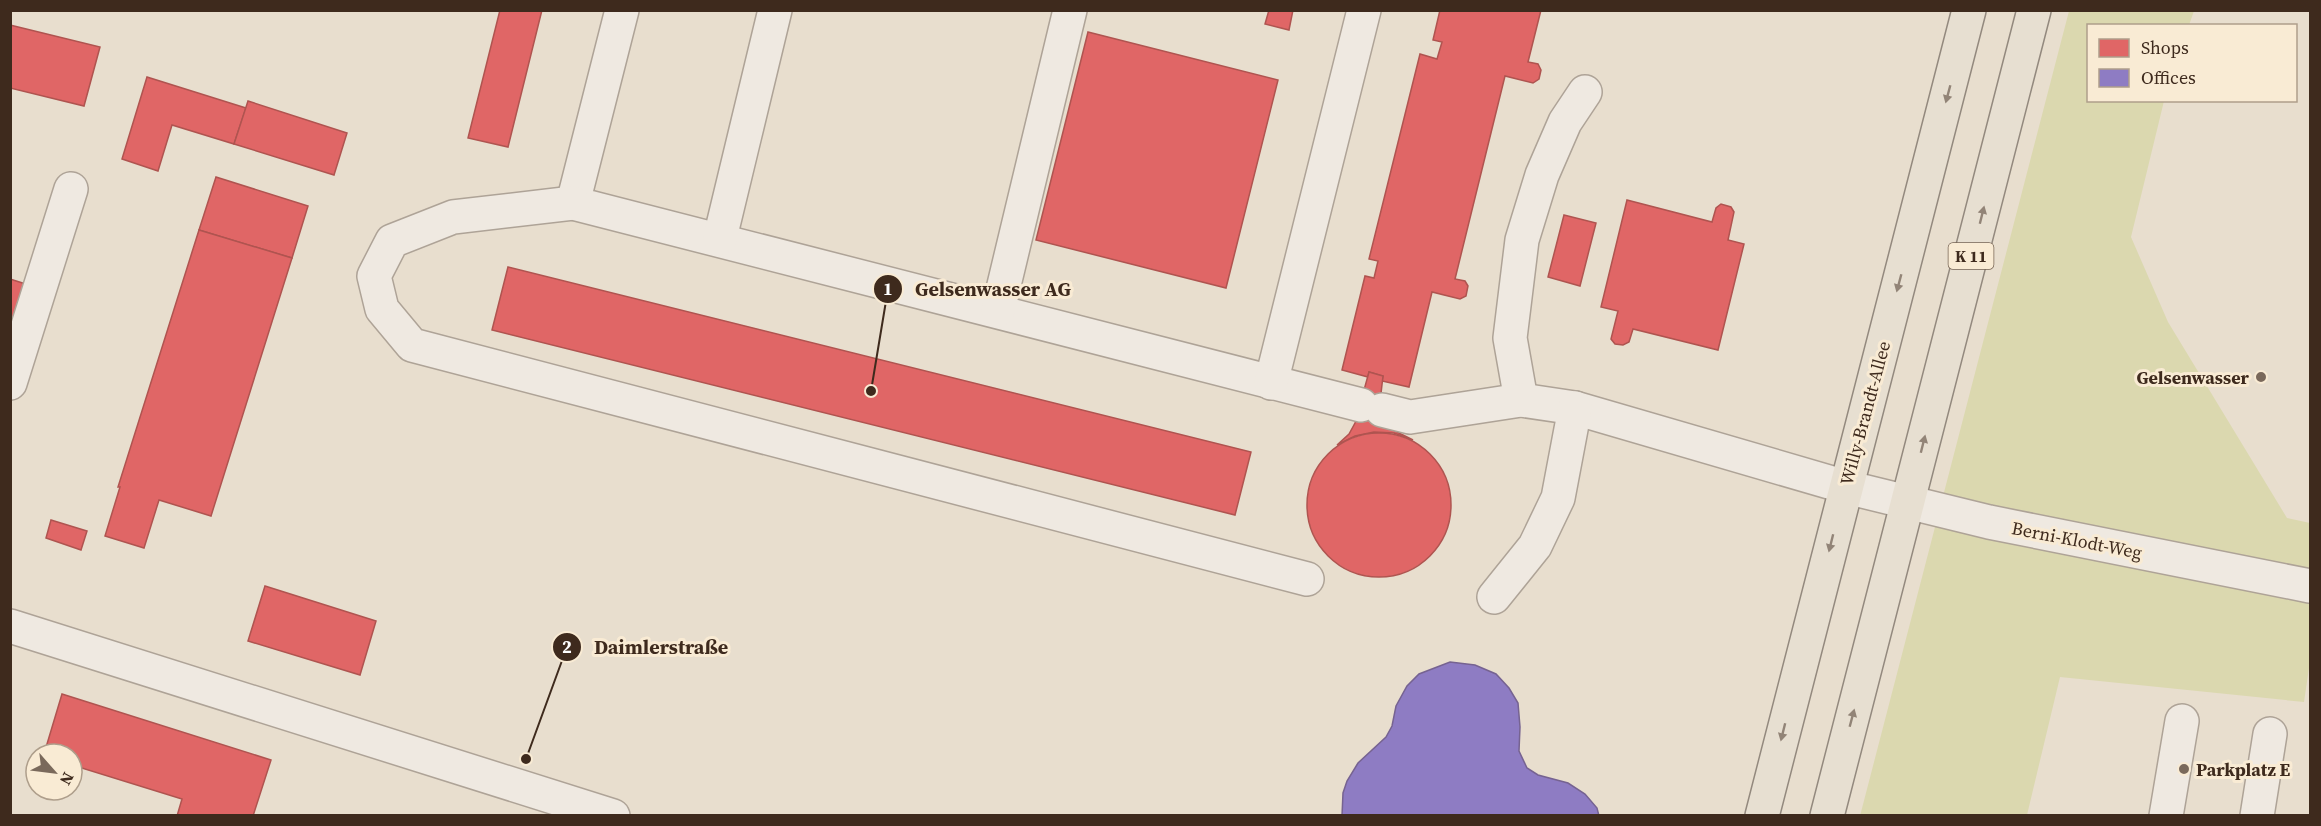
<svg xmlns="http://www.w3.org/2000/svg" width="2321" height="826" font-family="'Source Serif 4',serif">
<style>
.green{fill:#dbd8af}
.shops{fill:#e06666;stroke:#af5450;stroke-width:1.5}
.offices{fill:#8e7cc3;stroke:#766391;stroke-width:1.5}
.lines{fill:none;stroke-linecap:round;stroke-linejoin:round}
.minor-casing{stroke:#aea397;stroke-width:36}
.major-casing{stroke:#93897e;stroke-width:36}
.minor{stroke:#efe9e1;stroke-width:33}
.major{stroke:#e7dfd1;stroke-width:33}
.oneway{fill:#928477}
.poi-dot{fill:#7a695b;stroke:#f9ebd4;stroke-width:2}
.labels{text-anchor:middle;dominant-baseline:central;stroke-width:6;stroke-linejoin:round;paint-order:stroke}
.shield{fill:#f9ebd4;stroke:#766454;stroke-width:1.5}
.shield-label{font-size:16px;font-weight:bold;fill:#3e2a1d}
.poi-label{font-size:18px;font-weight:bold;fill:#3e2a1d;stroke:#f9ebd4;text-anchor:end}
.street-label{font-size:18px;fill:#3e2a1d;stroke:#f9ebd4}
.leader{fill:none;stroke:#3e2a1d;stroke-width:2}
.callout-dot{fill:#3e2a1d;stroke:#f9ebd4;stroke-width:2}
.mark-label{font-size:18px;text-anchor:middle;font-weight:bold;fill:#fff}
.callout-label{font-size:20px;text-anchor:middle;font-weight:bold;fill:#3e2a1d;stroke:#f9ebd4;stroke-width:6;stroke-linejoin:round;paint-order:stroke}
</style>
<rect width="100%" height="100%" fill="#e8dece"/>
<path class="green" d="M2069 11H2194L2189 25 2088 26V100L2164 101 2131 237 2168 322 2287 518 2310 523V661L2304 702 2060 677 2027 815 1860 816Z"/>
<g class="shops">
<path d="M500 10H542L508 147 468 138Z"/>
<path d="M1269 10H1293L1289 30 1265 24Z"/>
<path d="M1440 10H1541L1528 62 1538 64 1541 70 1539 79 1533 83 1505 76 1455 279 1465 281 1468 286 1466 296 1460 299 1432 292 1409 387 1382 381 1383 376 1369 372 1368 377 1342 370 1365 276 1374 278 1378 261 1369 259 1420 54 1437 59 1442 42 1433 40Z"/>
<path d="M10 25 100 47 84 106 10 88Z"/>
<path d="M1088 32 1278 80 1226 288 1036 240Z"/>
<path d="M147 77 246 108 234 144 172 125 158 171 122 159Z"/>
<path d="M248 101 347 133 334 175 234 144Z"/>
<path d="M216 177 308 206 292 258 199 230Z"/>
<path d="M1627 200 1712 222 1716 208 1721 204 1731 207 1734 212 1728 240 1744 244 1718 350 1633 329 1629 342 1623 345 1615 344 1611 339 1618 311 1601 307Z"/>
<path d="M1564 215 1596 223 1580 286 1548 277Z"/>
<path d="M199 230 292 258 211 516 159 500 144 548 105 536 120 487H118Z"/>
<path d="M508 267 1251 452 1235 515 492 330Z"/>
<path d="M10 279 32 286 10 353Z"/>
<path d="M1369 372 1383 376 1380 402 1387 421 1395 431 1413 440 1394 433 1374 432 1355 436 1337 445 1349 434 1355 423Z"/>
<circle cx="1379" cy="505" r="72"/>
<path d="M51 520 87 531 81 550 46 538Z"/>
<path d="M265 586 376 621 360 675 248 641Z"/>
<path d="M62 694 271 760 253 816H177L182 799 72 765V754H44Z"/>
</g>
<path class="offices" d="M1450 662 1475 665 1496 674 1509 688 1518 703 1520 727 1519 751 1527 768 1538 775 1568 783 1585 794 1597 808 1599 816H1342L1343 793 1347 781 1358 763 1386 737 1392 726 1396 706 1407 686 1419 674Z"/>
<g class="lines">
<g class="minor-casing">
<g id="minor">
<path d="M622 10 573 203 1361 405"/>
<path d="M573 203 453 217 392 241 374 276 382 309 412 345 1307 579"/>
<path d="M720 238 775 10"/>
<path d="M998 310 1070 10"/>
<path d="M10 383 71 189"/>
<path d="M1271 383 1364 10"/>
<path d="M1521 400 1510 338 1522 240 1542 175 1565 122 1585 92"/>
<path d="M1382 410 1410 417 1521 400 1575 408 1846 487 1989 522 2310 586"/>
<path d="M1494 597 1535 546 1558 498 1575 408"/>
<path d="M10 626 613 816"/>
<path d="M2166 816 2182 721"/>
<path d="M2257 816 2270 734"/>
</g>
</g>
<g class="major-casing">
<g id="major">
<path d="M1762 816 1969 10"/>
<path d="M1827 816 2034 10"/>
</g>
</g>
<use href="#minor" class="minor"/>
<use href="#major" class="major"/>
</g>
<defs><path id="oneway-solid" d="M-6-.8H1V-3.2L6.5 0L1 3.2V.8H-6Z" transform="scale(1.5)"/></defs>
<g class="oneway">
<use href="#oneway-solid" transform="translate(1948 94) rotate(105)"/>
<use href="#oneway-solid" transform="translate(1982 215) rotate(-76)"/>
<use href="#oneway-solid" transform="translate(1899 283) rotate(105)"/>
<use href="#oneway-solid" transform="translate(1923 444) rotate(-76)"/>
<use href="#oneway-solid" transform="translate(1831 543) rotate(104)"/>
<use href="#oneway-solid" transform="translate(1852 718) rotate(-75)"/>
<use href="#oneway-solid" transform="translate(1783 732) rotate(104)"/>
</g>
<g class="poi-dot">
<circle cx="2261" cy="377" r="6"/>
<circle cx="2184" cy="769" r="6"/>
</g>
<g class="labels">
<rect class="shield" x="1948.5" y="243" width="45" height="26" rx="4.5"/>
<g class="shield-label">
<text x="1971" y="256">K 11</text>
</g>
<g class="poi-label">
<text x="2249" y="377">Gelsenwasser</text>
<text x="2196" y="769" text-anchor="start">Parkplatz E</text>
</g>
<g class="street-label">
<text transform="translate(1865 413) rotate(-75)">Willy-Brandt-Allee</text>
<text transform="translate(2077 540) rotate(11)">Berni-Klodt-Weg</text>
</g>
</g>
<path class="leader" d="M871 391L888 289M526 759L567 647"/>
<g class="callout-dot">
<circle cx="871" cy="391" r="6"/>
<circle cx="526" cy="759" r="6"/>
<circle cx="888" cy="289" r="15"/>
<circle cx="567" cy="647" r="15"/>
</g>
<g class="mark-label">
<text x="888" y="295">1</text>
<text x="567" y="653">2</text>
</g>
<g class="callout-label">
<text x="993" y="296">Gelsenwasser AG</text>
<text x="661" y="654">Daimlerstraße</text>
</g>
<rect width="2321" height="826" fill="none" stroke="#3e2a1d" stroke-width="24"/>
<rect x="2087" y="24" width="210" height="78" fill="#f9ebd4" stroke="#ae9e8b" stroke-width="1.5"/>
<rect x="2099" y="39" width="30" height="18" fill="#e06666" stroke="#ae9e8b" stroke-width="1.5"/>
<text x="2141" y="54" font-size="18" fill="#3e2a1d">Shops</text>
<rect x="2099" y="69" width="30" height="18" fill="#8e7cc3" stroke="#ae9e8b" stroke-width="1.5"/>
<text x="2141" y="84" font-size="18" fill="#3e2a1d">Offices</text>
<g transform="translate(54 772) rotate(118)"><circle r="28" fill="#f9ebd4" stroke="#ae9e8b" stroke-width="1.5"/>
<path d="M0-4.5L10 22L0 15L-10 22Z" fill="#7a695b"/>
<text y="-9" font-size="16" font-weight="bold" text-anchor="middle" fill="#3e2a1d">N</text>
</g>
</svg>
